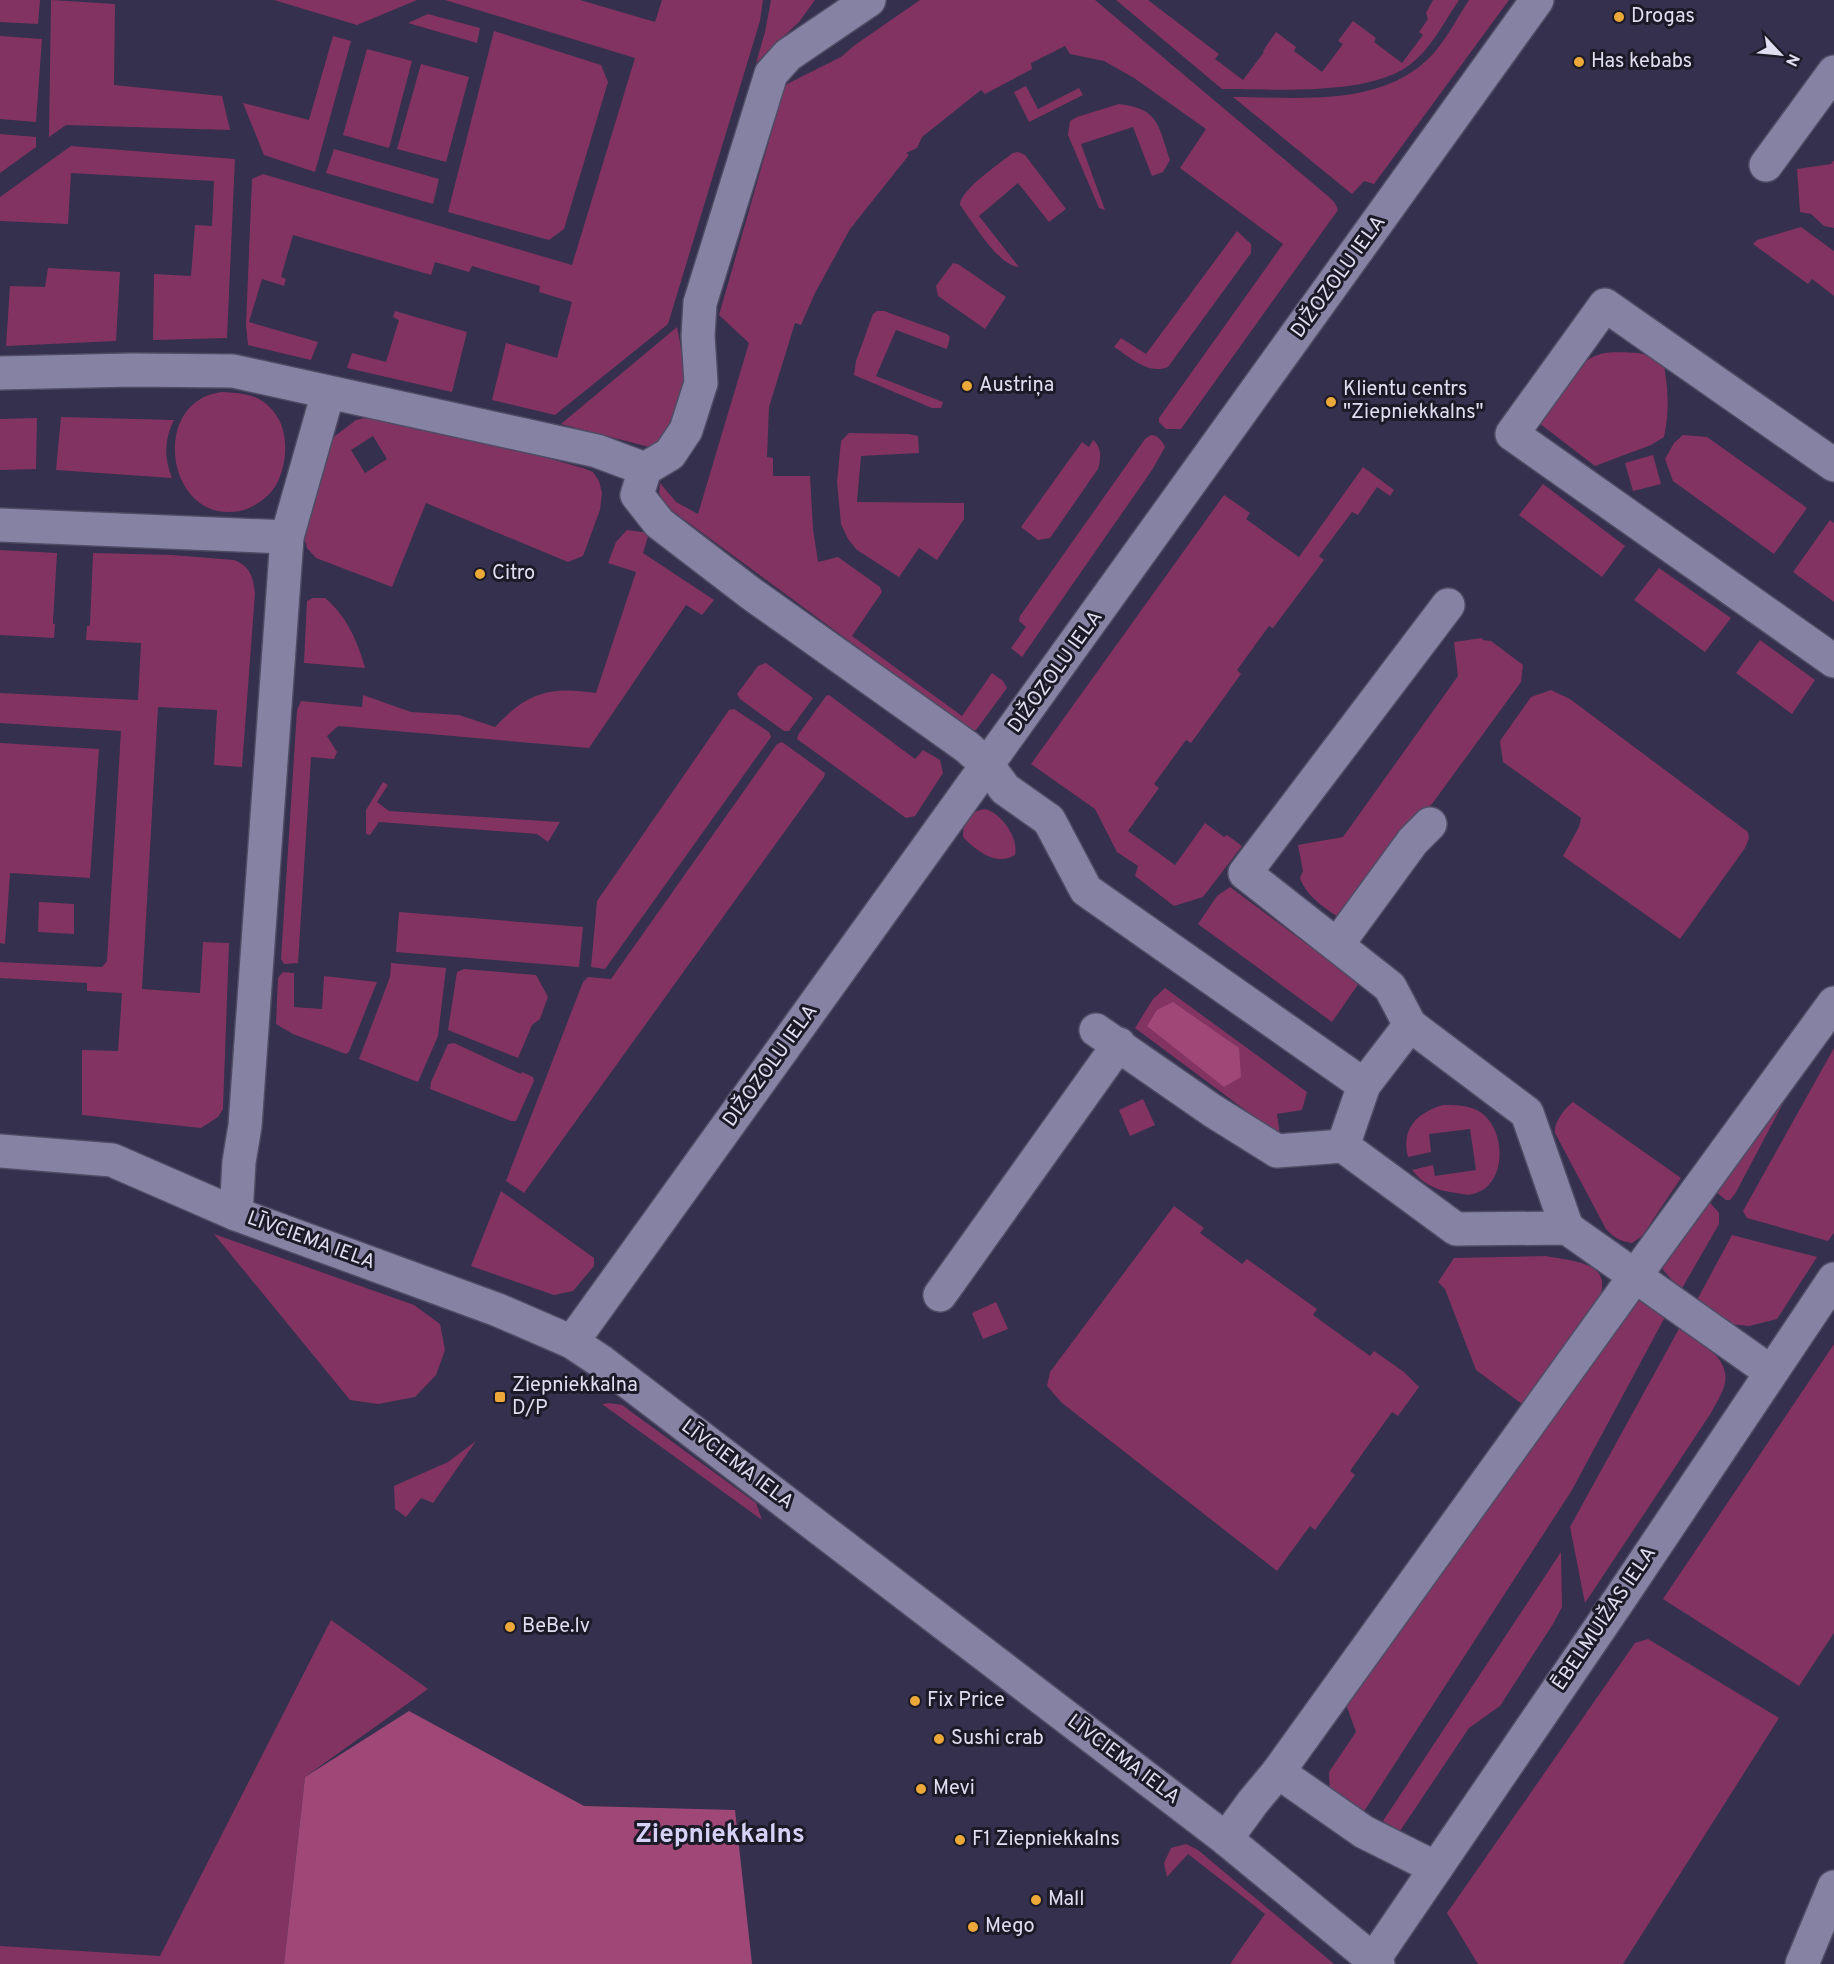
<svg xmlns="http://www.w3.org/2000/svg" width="1834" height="1964" font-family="Overpass,sans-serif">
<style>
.green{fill:#833361;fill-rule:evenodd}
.forest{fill:#9f4878}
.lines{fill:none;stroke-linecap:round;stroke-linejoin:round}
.street-casing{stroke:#4f4b64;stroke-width:36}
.street{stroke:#8682a3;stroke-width:33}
.poi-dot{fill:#eca93a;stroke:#1c1a27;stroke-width:2}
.labels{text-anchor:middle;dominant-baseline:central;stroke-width:6;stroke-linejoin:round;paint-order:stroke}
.poi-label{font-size:20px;fill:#e0def1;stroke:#1c1a27;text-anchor:start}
.street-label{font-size:20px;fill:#e0def1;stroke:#1c1a27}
.district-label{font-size:26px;font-weight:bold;fill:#d6d2f7;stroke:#1c1a27}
</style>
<rect width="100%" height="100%" fill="#34304d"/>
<g class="green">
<path d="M0 0H40L38 24 0 22Z"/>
<path d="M51 0 115 4 114 85 222 96 230 130 66 125 49 137Z"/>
<path d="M274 0H417L357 25Z"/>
<path d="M445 0H580L655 22 662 0H763L760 21 668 324 555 415 492 400 506 343 557 358 572 302 539 292 540 286 472 266 469 272 435 262 431 275 293 235 281 277 286 279 284 286 262 279 249 322 318 342 311 360 248 345 246 325 252 179 263 174 572 265 635 58Z"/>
<path d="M771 0H815L799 22 756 63 765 32Z"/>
<path d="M920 0H1095L1329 197 1335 203 1338 210 1181 429H1166L1159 422V418L1283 244 1180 168 1206 129 1134 78 1104 61 1070 54 1065 46 1031 63 1032 69 985 94 981 90 922 137 917 148 906 153 909 155 850 229 815 293 801 325 795 323 769 407 767 457 773 458V476H810L813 529 818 562 838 557 880 587 882 592 852 636 962 716 992 673 1003 681 1007 688 976 730H970L666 506 659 493 660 483 676 502 698 514 749 343 719 315 785 85 841 57 855 45Z"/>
<path d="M1116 0H1148L1219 54 1215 59 1243 80 1264 52 1263 51 1276 32 1296 47 1294 51 1322 72 1343 44 1338 41 1353 21 1376 38 1374 42 1402 63 1423 35 1419 32 1428 19 1426 13 1433 0H1459C1444 22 1430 51 1408 66 1366 96 1273 89 1222 89Z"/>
<path d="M1469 0H1509L1374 184 1364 181 1352 194 1233 97C1300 97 1383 108 1433 54 1447 38 1458 17 1469 0Z"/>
<path d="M428 14 480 28 477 43 408 23Z"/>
<path d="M494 31 601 65 608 82 564 229 549 240 448 212Z"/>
<path d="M0 36 42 39 36 122 0 119Z"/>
<path d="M333 36 351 41 315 172 264 155 243 103 309 120Z"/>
<path d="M367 49 412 61 389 148 343 135Z"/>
<path d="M421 64 469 77 446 162 397 149Z"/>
<path d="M1026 86 1038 109 1079 88 1083 95 1029 122 1014 92Z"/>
<path d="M1119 104C1160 109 1158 126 1170 160L1163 172 1152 176 1133 127 1081 144 1105 210 1099 208 1068 135 1070 121 1077 117Z"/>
<path d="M0 134 36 137V147L0 173Z"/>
<path d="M71 146 235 159 227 338 153 340 154 274 191 276 195 225 212 226 214 181 71 173 68 224 0 221V197Z"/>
<path d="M334 149 439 179 433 204 326 173Z"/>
<path d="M1018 152 1025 155 1066 209 1049 222 1018 183 979 216 1019 267C998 266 973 222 960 205 960 190 1000 163 1013 153Z"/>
<path d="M1834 160V228L1824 226 1811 214 1800 212 1797 169 1831 164Z"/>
<path d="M1801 227 1834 251V296L1812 279 1808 284 1753 244 1757 240Z"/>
<path d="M1237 231 1251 244V253L1168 367C1148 375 1130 357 1114 347L1121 338 1146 354Z"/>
<path d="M953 263 958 264 1006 297 985 329 938 296 936 286Z"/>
<path d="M48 268 120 272 116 341 6 346 10 286 45 287Z"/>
<path d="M395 311 467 332 452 392 347 368 352 353 386 362 399 320 393 317Z"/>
<path d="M877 311H884L947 334 950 337 947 349 896 330 876 376 943 402 941 408H932L854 375 856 361 873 314Z"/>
<path d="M677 327 687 379 668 433 661 441 649 447 561 424Z"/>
<path d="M1639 353 1663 360C1668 387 1670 410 1664 437L1651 445 1595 466 1539 423C1554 402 1574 360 1601 354 1613 351 1627 353 1639 353Z"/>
<path d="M222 392C235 393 251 393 262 401 288 418 290 452 279 479 274 492 263 501 251 507 244 511 236 512 228 512 171 512 155 421 204 397 210 394 217 393 222 392Z"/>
<path d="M374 416 536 455 583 468 593 472 599 481 602 493 600 510 583 556 568 562 426 503 392 587 316 558 307 548 303 533 331 439 356 420ZM373 436 387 459 365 473 351 450Z"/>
<path d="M61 417 174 420C164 440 164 457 172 478L56 470Z"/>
<path d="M37 418 36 469 0 470V419Z"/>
<path d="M849 433 909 434 918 436 919 453 861 456 857 502 964 503V519L937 560 919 548 899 577 857 550 848 539 841 524 837 482 841 441Z"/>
<path d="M1151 435C1158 435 1162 441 1165 447L1152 470 1022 657 1011 648 1026 627 1019 621 1020 616 1145 439Z"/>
<path d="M1683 435 1707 437 1807 508 1774 554 1673 481 1665 459 1674 443Z"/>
<path d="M1093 440C1102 447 1101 459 1098 469L1050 538 1038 540 1021 527 1082 442 1089 447Z"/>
<path d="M1653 455 1661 484 1633 491 1625 463Z"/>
<path d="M1363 467 1394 490 1390 496 1377 487 1358 515 1352 512 1319 556 1324 560 1273 628 1269 626 1237 670 1241 674 1191 743 1186 740 1154 784 1159 788 1128 831 1175 865 1205 823 1224 837 1227 835 1242 846 1203 897 1174 906 1135 876 1138 866 1117 852 1095 809 1031 764 1224 495 1250 513 1246 519 1299 557Z"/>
<path d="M1543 484 1625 546 1602 577 1519 515Z"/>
<path d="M1830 520 1834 523V602L1793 572Z"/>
<path d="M627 530 649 533 643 553 714 600 702 615 686 605 589 748 338 726 327 736 337 752 334 759 311 757 298 963 284 964 281 959 297 710 301 701 362 707 363 695 411 712 459 715 495 727C527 693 549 686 596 693L636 572 608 563 616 542Z"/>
<path d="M0 550 57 553 53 621V624H55L54 638 0 635Z"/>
<path d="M93 553 172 555 234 560C251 567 253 577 255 593L242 767 214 765 217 710 158 707 142 989 200 993 203 942 229 943 223 1109 218 1117 201 1128 82 1115V1050L118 1051 122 993 87 991V983L0 978V962L102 967 107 961 121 731 0 723V693L138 700 141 643 86 640 87 626H89L90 624Z"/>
<path d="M1659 568 1731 618 1705 652 1634 600Z"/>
<path d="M313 598H325C347 617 357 640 365 668L304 663 307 601Z"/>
<path d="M1482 638 1483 640 1491 641 1523 665 1521 682 1432 804 1424 811 1342 920C1326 908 1307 898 1300 878L1303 871 1298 845 1343 837 1458 676 1454 642Z"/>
<path d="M1760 640 1815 680 1792 714 1736 673Z"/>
<path d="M766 663 813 698 789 731H784L740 699 737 694 758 666Z"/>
<path d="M1551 690 1570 699 1748 832 1749 838 1745 848 1680 939 1563 856 1579 827 1581 818 1503 762 1500 741 1531 697Z"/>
<path d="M829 695 915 759 923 750 940 760 943 773 915 816 906 818 797 739 798 735 826 696Z"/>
<path d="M734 709 769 732 771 737 605 969 591 967 597 901 729 710Z"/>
<path d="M782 742 825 773 824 777 524 1193 506 1181 583 982 588 977 611 979 777 744Z"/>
<path d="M0 743 99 749 90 878 10 873 5 944 0 943Z"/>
<path d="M383 782 388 785 377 802 389 811 560 822 548 842 537 834 379 822 370 835 366 834V810Z"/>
<path d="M985 809C1001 813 1019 838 1015 855 997 867 975 850 963 837 963 820 968 812 985 809Z"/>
<path d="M1230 887 1359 983 1332 1022 1198 924 1217 896Z"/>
<path d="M39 902 74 904V934L38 932Z"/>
<path d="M399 912 583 927 579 967 396 952Z"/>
<path d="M391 963 446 968 438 1036 418 1082 359 1059 390 977Z"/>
<path d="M464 969 536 975 548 997 540 1019 532 1025 518 1058 448 1030 457 972Z"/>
<path d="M283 972 294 973V1007L322 1009 324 976 377 982 349 1052 346 1054 293 1034 276 1024 278 978Z"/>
<path d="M1165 988 1307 1092 1302 1110 1277 1114 1280 1136 1135 1028 1153 999Z"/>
<path d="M454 1043 521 1074 522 1072 533 1077 534 1081 516 1121H511L430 1089 431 1082 448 1044Z"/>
<path d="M1834 1048V1233L1828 1241 1747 1218 1743 1211Z"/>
<path d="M1797 1077 1735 1194 1730 1200H1726L1716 1192Z"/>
<path d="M1143 1099 1155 1125 1130 1136 1119 1110Z"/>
<path d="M1573 1102 1681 1178 1642 1236 1632 1243C1620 1241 1614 1238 1606 1229L1555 1133C1553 1123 1565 1108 1573 1102Z"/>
<path d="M1443 1105C1458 1105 1475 1105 1486 1117 1506 1137 1506 1186 1473 1194 1466 1196 1458 1193 1450 1192 1435 1190 1421 1182 1412 1170L1433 1165 1435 1176 1476 1170 1470 1129 1429 1134 1431 1152 1408 1157C1401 1128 1417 1113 1443 1105Z"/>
<path d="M501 1191 594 1258V1266L573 1291 554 1295 471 1266Z"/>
<path d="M1707 1199 1719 1213V1224L1681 1290 1663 1270 1664 1258Z"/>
<path d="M1174 1206 1204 1228 1200 1233 1242 1264 1247 1259 1317 1309 1313 1315 1370 1356 1374 1351 1404 1372 1419 1387 1398 1416 1392 1412 1350 1471 1355 1475 1315 1530 1310 1526 1277 1571 1062 1403 1047 1386 1050 1372Z"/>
<path d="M214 1234 414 1305 440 1324 445 1350 436 1375 415 1397 378 1404 350 1400Z"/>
<path d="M1732 1235 1817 1257 1777 1319 1749 1326 1729 1324 1697 1300Z"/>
<path d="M1546 1256C1569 1261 1610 1261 1601 1293L1522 1404 1476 1370 1445 1289 1438 1282 1454 1258Z"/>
<path d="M1636 1300 1644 1301 1665 1317 1572 1490 1363 1813 1330 1794 1329 1772 1356 1732 1346 1704Z"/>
<path d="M996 1302 1008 1329 983 1339 972 1313Z"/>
<path d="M1680 1327C1699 1342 1733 1358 1724 1387 1721 1396 1715 1405 1711 1413L1585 1603 1570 1527Z"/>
<path d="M1834 1344V1633L1799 1686 1663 1599Z"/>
<path d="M609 1403 622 1405 756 1503 762 1520 602 1404Z"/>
<path d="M476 1441 433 1503 421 1498 406 1517 395 1509 394 1486 448 1462Z"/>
<path d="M1561 1552 1562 1607 1553 1624 1500 1706 1469 1728 1400 1831 1383 1821Z"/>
<path d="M331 1620 428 1689 305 1777 284 1964H0V1946L160 1956Z"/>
<path d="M1648 1639 1779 1718 1623 1964H1478L1447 1913 1635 1643Z"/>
<path d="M1186 1844 1198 1850 1334 1964H1230L1265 1914 1188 1854 1167 1877 1164 1863 1171 1848Z"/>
</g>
<g class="forest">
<path d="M1173 1002 1239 1048 1241 1077 1224 1087 1147 1026 1157 1010Z"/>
<path d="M409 1711 584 1806 735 1810 752 1964H284L305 1777Z"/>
</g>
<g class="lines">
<g class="street-casing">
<g id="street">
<path d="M1766 165 1834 72"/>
<path d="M0 373 132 370 233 371 597 451 645 469 670 454 686 430 701 383 698 336 700 303 771 74 788 55 869 0"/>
<path d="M1834 465 1605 305 1512 434 1834 661"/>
<path d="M645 469 637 495 659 523 749 592 967 747 988 766 1005 789 1049 820 1086 890 1364 1085 1343 1146 1456 1229 1567 1228 1771 1372"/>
<path d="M0 525 287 537"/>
<path d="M1448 605 1245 873 1390 987 1410 1025 1527 1113 1567 1228"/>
<path d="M1337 945 1413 841 1430 824"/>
<path d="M1096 1030 1213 1111 1277 1151 1343 1146"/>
<path d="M1364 1085 1410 1025"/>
<path d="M0 1151 112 1160 236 1214 498 1310 572 1342 602 1362 1226 1839 1378 1964"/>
<path d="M236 1214 239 1162 245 1126 287 537 328 393"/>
<path d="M940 1295 1119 1044"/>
<path d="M572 1342 1537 0"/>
<path d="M1278 1772 1364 1832 1436 1868"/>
<path d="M1226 1839 1253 1802 1278 1772 1635 1276 1834 1003"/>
<path d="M1374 1959 1619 1600 1834 1279"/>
<path d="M1802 1964 1834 1887"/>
</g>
</g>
<use href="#street" class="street"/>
</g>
<g class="poi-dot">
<circle cx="1619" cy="17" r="6"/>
<circle cx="1579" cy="62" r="6"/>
<circle cx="967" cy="386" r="6"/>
<circle cx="1331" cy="402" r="6"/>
<circle cx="480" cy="574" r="6"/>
<rect x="494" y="1391" width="12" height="12" rx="3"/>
<circle cx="510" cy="1627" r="6"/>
<circle cx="915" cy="1701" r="6"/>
<circle cx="939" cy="1739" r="6"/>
<circle cx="921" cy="1789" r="6"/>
<circle cx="960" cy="1840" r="6"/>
<circle cx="1036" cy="1900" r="6"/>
<circle cx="973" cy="1927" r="6"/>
</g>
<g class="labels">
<g class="poi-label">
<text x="1631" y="17">Drogas</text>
<text x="1591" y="62">Has kebabs</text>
<text x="979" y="386">Austriņa</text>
<text x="1343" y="390">Klientu centrs<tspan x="1343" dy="23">"Ziepniekkalns"</tspan></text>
<text x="492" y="574">Citro</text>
<text x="512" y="1386">Ziepniekkalna<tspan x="512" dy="23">D/P</tspan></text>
<text x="522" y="1627">BeBe.lv</text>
<text x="927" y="1701">Fix Price</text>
<text x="951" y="1739">Sushi crab</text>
<text x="933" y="1789">Mevi</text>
<text x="972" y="1840">F1 Ziepniekkalns</text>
<text x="1048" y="1900">Mall</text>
<text x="985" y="1927">Mego</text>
</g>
<g class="street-label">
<text transform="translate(1339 277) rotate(-54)">DIŽOZOLU IELA</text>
<text transform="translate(1056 672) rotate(-54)">DIŽOZOLU IELA</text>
<text transform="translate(771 1066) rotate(-54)">DIŽOZOLU IELA</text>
<text transform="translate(311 1241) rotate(20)">LĪVCIEMA IELA</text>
<text transform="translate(737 1465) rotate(37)">LĪVCIEMA IELA</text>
<text transform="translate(1605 1619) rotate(-56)">ĒBELMUIŽAS IELA</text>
<text transform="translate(1123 1760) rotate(37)">LĪVCIEMA IELA</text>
</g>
<g class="district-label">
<text x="720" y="1835">Ziepniekkalns</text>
</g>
</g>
<g transform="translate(1780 54) rotate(116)" stroke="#1c1a27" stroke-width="4.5" paint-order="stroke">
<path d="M0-4.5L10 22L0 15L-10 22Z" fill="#e0def1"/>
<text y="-9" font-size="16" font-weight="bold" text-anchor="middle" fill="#e0def1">N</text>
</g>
</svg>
